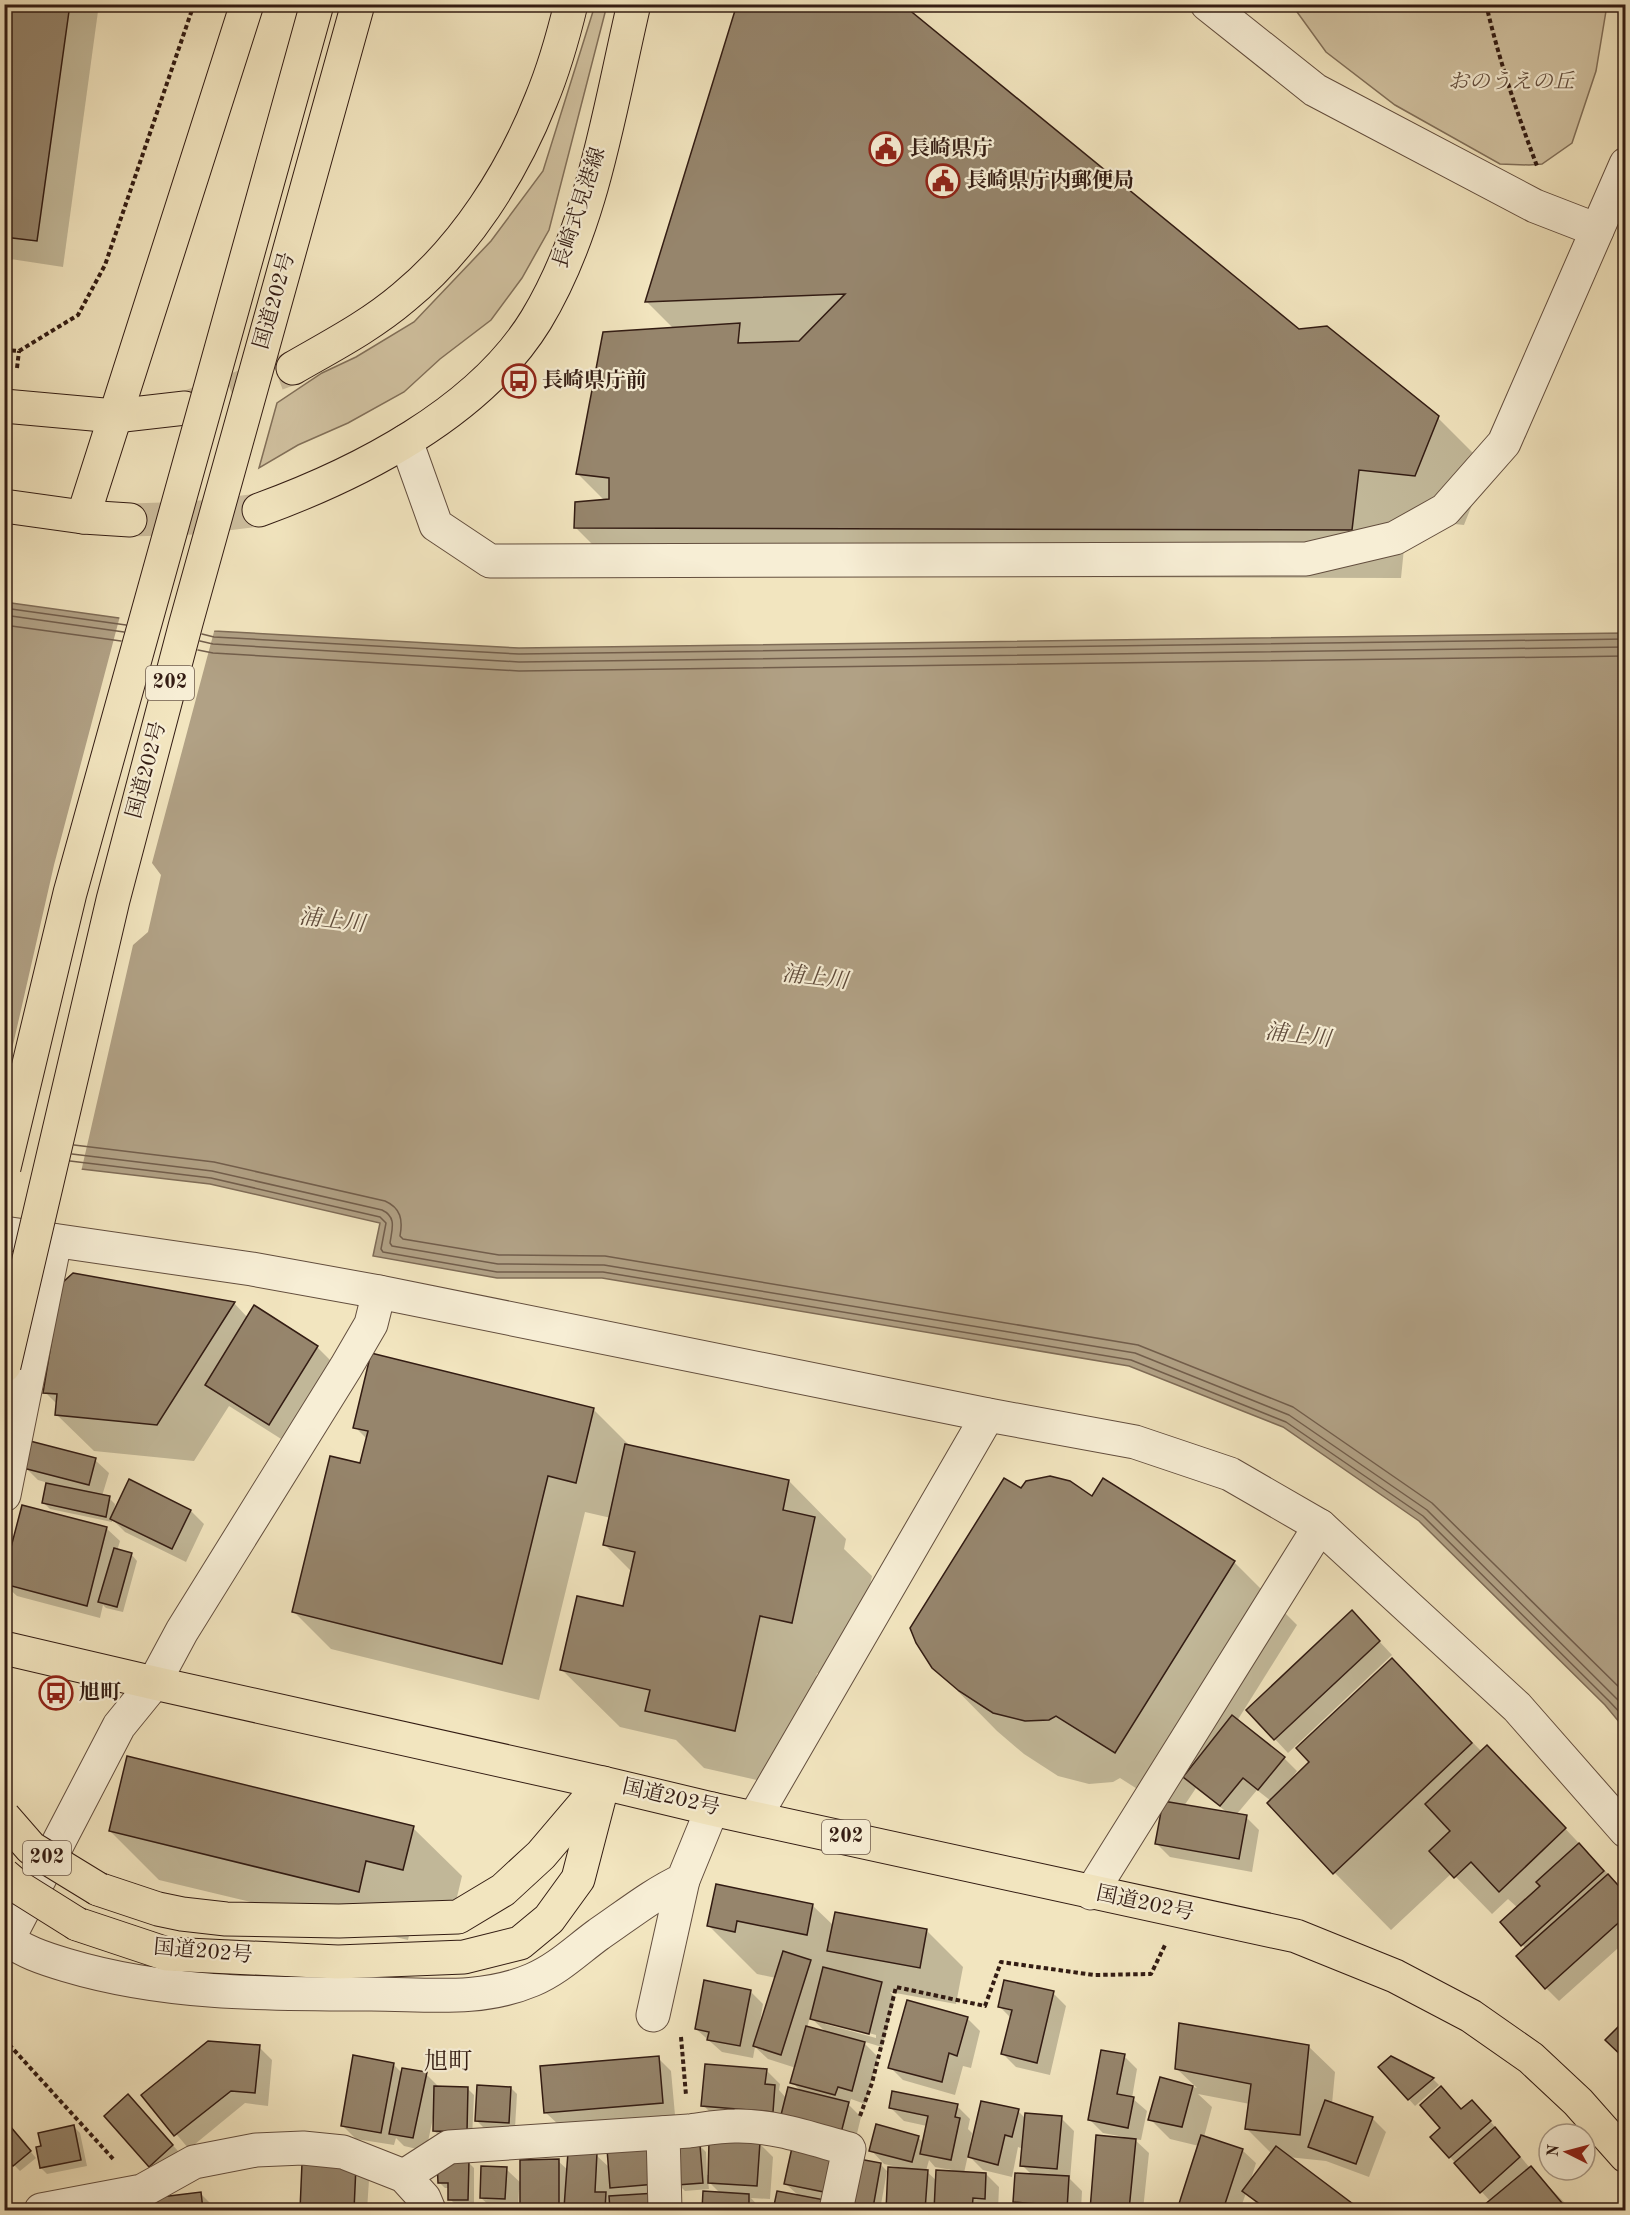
<svg xmlns="http://www.w3.org/2000/svg" width="1630" height="2215" font-family="'Old Standard TT','Noto Serif JP',serif">
<style>
.green{fill:#d2c3a2;stroke:#82705a;stroke-width:1.5}
.water{fill:#b1a185;stroke:#7f6c57;stroke-width:1.5}
.pier{fill:#f2e5bf}
.shadow{fill:#0003;fill-rule:evenodd}
.lines{fill:none;stroke-linecap:round;stroke-linejoin:round}
.shore{stroke:#725e4c;stroke-width:1.5}
.building{fill:#96856c;stroke:#331c13;stroke-width:1.5}
.major-tunnel{stroke:#ccbd9d;stroke-width:33;stroke-dasharray:33 16;stroke-linecap:butt}
.minor-casing{stroke:#634e3e;stroke-width:35}
.major-casing{stroke:#331c13;stroke-width:35}
.highway-casing{stroke:#331c13;stroke-width:35}
.path{stroke:#331c13;stroke-width:4;stroke-dasharray:4.5 3;stroke-linecap:butt}
.minor{stroke:#f7eed5;stroke-width:33}
.major{stroke:#f2e5bf;stroke-width:33}
.highway{stroke:#f2e5bf;stroke-width:33}
.highway-bridge-casing{stroke:#331c13;stroke-width:35;stroke-linecap:butt}
.highway-bridge{stroke:#f2e5bf;stroke-width:33}
.labels{text-anchor:middle;dominant-baseline:central;stroke-width:4.5;stroke-linejoin:round;paint-order:stroke}
.shield{fill:#f7eed5;stroke:#6e5b4d;stroke-width:1.5}
.shield-label{font-size:20px;font-weight:bold;fill:#331c13}
.park-label{font-size:21px;font-style:italic;fill:#634e3e;stroke:#f7eed5}
.poi-label{font-size:21px;font-weight:bold;fill:#331c13;stroke:#f7eed5;text-anchor:start}
.street-label{font-size:21px;fill:#331c13;stroke:#f7eed5}
.water-label{font-size:22px;font-style:italic;fill:#5f4b3b;stroke:#f7eed5}
.quarter-label{font-size:24px;fill:#331c13;stroke:#f7eed5}
</style>
<rect width="100%" height="100%" fill="#f2e5bf"/>
<filter id="stains"><feTurbulence type="fractalNoise" baseFrequency=".00333" numOctaves="4"/><feColorMatrix values="0 0 0 0 .2 0 0 0 0 .09 0 0 0 0 .02 0 0 0 .5 -.17"/></filter>
<radialGradient id="worn" r=".72"><stop offset=".6" stop-color="#630" stop-opacity="0"/><stop offset="1" stop-color="#630" stop-opacity=".3"/></radialGradient>
<g class="green">
<path d="M595 5H607L549 230 522 278 491 320 440 359 404 392 348 423 298 445 259 468 277 403 322 373 356 357 414 322 491 241 543 171Z"/>
<path d="M1292 5H1607L1596 71 1572 143 1542 164 1529 165 1500 164 1395 105 1326 52Z"/>
</g>
<path class="water" d="M4 602 119 618 146 619 162 624 186 623 214 631 519 648 1625 633V1729L1605 1705 1419 1521 1283 1427 1129 1366 602 1278H497L373 1256 380 1223 210 1184 81 1169 5 1157Z"/>
<path class="pier" d="M120 616H146L168 622 186 620 215 628 152 863 161 875 148 932 133 945 81 1172 4 1160 5 1080 54 865Z"/>
<g class="shadow">
<path d="M4 4H99L63 267 4 258Z"/>
<path d="M739 4 1299 330 1438 418 1487 467 1464 525 1407 519 1401 578 624 576 575 527 605 501 578 474 674 329 647 302Z"/>
<path d="M234 1303 248 1318 317 1347 337 1367 289 1444 229 1406 194 1461 94 1451 56 1414 57 1404 45 1392Z"/>
<path d="M593 1409 630 1446 789 1481 846 1539 844 1549 872 1576 849 1679 817 1673 792 1788 704 1768 676 1740 620 1727 562 1670 624 1608 632 1572 605 1545 611 1518 585 1512 539 1700 331 1649 294 1612 361 1465 368 1440 355 1427Z"/>
<path d="M95 1460 109 1473 102 1496 109 1498 115 1504 114 1512 191 1511 204 1524 186 1562 125 1532 112 1519V1522L50 1509 44 1503 48 1483 38 1480 25 1467Z"/>
<path d="M1022 1491 1092 1498 1234 1562 1297 1625 1237 1721 1284 1758 1297 1771 1291 1779 1292 1781 1311 1762 1392 1660 1482 1752 1523 1784 1626 1893V1941L1559 2001 1546 1988 1526 1949 1503 1922 1518 1908 1508 1899 1492 1914 1452 1873 1391 1930 1334 1872 1271 1801 1257 1790 1236 1815 1246 1817 1259 1830 1252 1872 1170 1857 1157 1844 1164 1806 1120 1778 1113 1782 1089 1784 1058 1776 1024 1754 997 1731 934 1667ZM1196 1788 1198 1790 1228 1813 1184 1806Z"/>
<path d="M106 1528 120 1541 117 1551 131 1554 137 1561 123 1612 106 1608 103 1605 100 1618 17 1596 4 1584Z"/>
<path d="M1365 1626 1392 1655 1288 1753 1248 1710Z"/>
<path d="M413 1828 462 1876 452 1918 415 1909 408 1940 159 1880 110 1831Z"/>
<path d="M812 1905 834 1926 926 1930 963 1967 956 2004 890 1992 895 1997 882 2047 862 2041 878 2057 865 2104 851 2099 849 2105 861 2117 854 2146 716 2118 703 2105 766 2070 780 2084 779 2090 787 2099 802 2092 792 2082 796 2068 768 2059 755 2047 753 2058 722 2052 696 2029 750 1991 763 2004 760 2022H762L776 1978 757 1974 708 1925ZM810 2017 827 2033 807 2028ZM825 2021 876 2035V2038L825 2024Z"/>
<path d="M1053 1993 1066 2006 1050 2075 1016 2067 1003 2054 1011 2018 999 2006Z"/>
<path d="M967 2018 980 2031 971 2068 963 2066 955 2095 903 2080 890 2067Z"/>
<path d="M1308 2046 1335 2072 1332 2104 1373 2119 1386 2132 1369 2177 1326 2161 1288 2157 1359 2210H1263L1246 2193 1240 2210H1179L1199 2146 1170 2139 1150 2119 1161 2078 1197 2088 1176 2068ZM1198 2094 1250 2104 1247 2129 1272 2154 1250 2182 1256 2163 1242 2150 1204 2137 1212 2107Z"/>
<path d="M259 2047 272 2060 268 2106 245 2103 189 2149 143 2095Z"/>
<path d="M1124 2056 1137 2069 1132 2098 1147 2111 1141 2140 1134 2139 1149 2153 1143 2210H1091L1098 2137 1123 2139 1124 2137 1103 2133 1089 2119Z"/>
<path d="M658 2058 671 2071 675 2115 559 2125 545 2112Z"/>
<path d="M1391 2058 1433 2079 1439 2085 1415 2106 1380 2067Z"/>
<path d="M393 2064 402 2073 426 2074 440 2088 468 2089 474 2095 472 2138 441 2137 434 2131 435 2118H433L426 2151 404 2146 396 2138 394 2145 356 2139 342 2125Z"/>
<path d="M511 2088 517 2094 515 2128 483 2127 476 2120Z"/>
<path d="M1441 2088 1462 2110 1485 2115 1530 2168 1572 2210H1490L1486 2205 1491 2202 1450 2157 1442 2128Z"/>
<path d="M957 2106 970 2119 968 2129 972 2133 970 2144H973L1018 2111 1026 2119 1061 2118 1074 2131 1070 2179 1082 2191 1081 2210H1024L1015 2202 1032 2175 1022 2165 1023 2149 1018 2147 1012 2177 983 2170 968 2155 964 2173 986 2174 999 2187 998 2210H887L889 2169 902 2168 884 2164 871 2150 918 2137 924 2143 927 2126 904 2121 890 2107ZM929 2160 935 2167 952 2170V2172L937 2181 926 2171Z"/>
<path d="M141 2109 185 2159 163 2179 150 2166Z"/>
<path d="M74 2127 80 2133 87 2166 47 2174 41 2168Z"/>
<path d="M4 2132 16 2134 36 2158 20 2171 12 2163 4 2170Z"/>
<path d="M759 2143 773 2157 770 2199 751 2198 762 2210H704V2192L720 2193 708 2181 709 2189 685 2191 678 2184 700 2146 706 2152 707 2175H710Z"/>
<path d="M653 2148 669 2210H522V2190H519L518 2210H463V2209H493L481 2198 506 2169 522 2184 558 2161 569 2171 596 2155 610 2168Z"/>
<path d="M835 2156 834 2210H774L778 2193 799 2196 786 2184Z"/>
<path d="M468 2162 474 2168V2205H456L450 2199V2188H445L439 2182Z"/>
<path d="M880 2164 887 2171 880 2210H859L853 2204Z"/>
<path d="M304 2165 355 2167 369 2180 367 2210H302Z"/>
<path d="M200 2193 213 2206 214 2210H156L155 2199Z"/>
</g>
<g class="lines">
<g class="shore">
<path d="M4 608 126 625"/>
<path d="M4 615 124 632"/>
<path d="M4 625 121 641"/>
<path d="M202 634 214 637 519 654 1626 639"/>
<path d="M200 641 213 644 519 662 1626 647"/>
<path d="M198 650 213 653 519 671 1626 656"/>
<path d="M74 1145 214 1162 385 1201C401 1208 403 1220 400 1236L403 1239 499 1255 605 1256 1138 1345 1293 1407 1432 1503 1626 1694"/>
<path d="M72 1154 212 1171 382 1210C397 1217 392 1229 390 1243L392 1246 498 1264 604 1265 1135 1353 1289 1415 1427 1510 1626 1708"/>
<path d="M70 1161 211 1178 380 1217 386 1223 381 1249 383 1252 497 1272H603L1131 1360 1286 1422 1423 1516 1609 1701 1626 1719"/>
</g>
</g>
<g class="building">
<path d="M4 4H70L37 241 4 237Z"/>
<path d="M737 4H902L1299 329 1327 326 1439 416 1415 476 1359 470 1352 530 574 528 575 502 609 499V478L576 474 603 332 740 323 738 343 799 341 845 294 645 302Z"/>
<path d="M73 1273 235 1302 157 1425 55 1415 57 1394 43 1393 61 1284Z"/>
<path d="M254 1305 318 1346 269 1425 205 1385Z"/>
<path d="M371 1353 594 1408 576 1483 548 1476 502 1664 292 1612 330 1456 360 1463 368 1431 353 1428Z"/>
<path d="M30 1441 96 1458 89 1485 23 1468Z"/>
<path d="M625 1444 789 1480 783 1510 815 1517 792 1623 760 1616 735 1731 645 1711 650 1690 560 1670 577 1596 623 1606 635 1552 603 1545Z"/>
<path d="M1050 1476 1070 1481 1092 1496 1103 1478 1235 1561 1115 1753 1056 1716 1049 1720 1025 1721 993 1713 959 1691 932 1668 916 1643 910 1628 1004 1478 1021 1488 1026 1481Z"/>
<path d="M129 1479 191 1510 172 1549 110 1519Z"/>
<path d="M46 1483 110 1496 106 1517 42 1503Z"/>
<path d="M22 1505 107 1527 87 1606 4 1584V1574Z"/>
<path d="M114 1548 132 1553 117 1607 98 1602Z"/>
<path d="M1352 1610 1380 1641 1274 1740 1246 1710Z"/>
<path d="M1392 1658 1472 1743 1333 1874 1267 1803 1309 1762 1296 1748Z"/>
<path d="M1232 1715 1285 1757 1258 1790 1243 1778 1220 1806 1183 1777Z"/>
<path d="M1487 1745 1566 1828 1499 1892 1471 1862 1454 1878 1429 1851 1450 1831 1425 1804Z"/>
<path d="M127 1756 414 1826 403 1870 366 1861 359 1892 109 1831Z"/>
<path d="M1163 1801 1247 1815 1239 1859 1155 1844Z"/>
<path d="M1579 1843 1604 1871 1521 1946 1500 1922 1540 1886 1536 1882Z"/>
<path d="M1608 1874 1626 1894V1916L1545 1989 1516 1956Z"/>
<path d="M716 1884 813 1904 807 1935 737 1921 735 1932 707 1926Z"/>
<path d="M835 1912 927 1929 920 1968 827 1951Z"/>
<path d="M783 1951 811 1960 781 2055 753 2046Z"/>
<path d="M823 1967 882 1982 869 2034 810 2019Z"/>
<path d="M704 1980 751 1990 740 2046 707 2040 709 2032 695 2029Z"/>
<path d="M1004 1980 1054 1991 1037 2063 1001 2054 1012 2010 998 2007Z"/>
<path d="M907 2000 968 2017 957 2056 949 2053 942 2082 888 2068Z"/>
<path d="M1626 2019V2060L1605 2040Z"/>
<path d="M1179 2023 1309 2045 1300 2135 1245 2129 1251 2084 1175 2069Z"/>
<path d="M806 2026 865 2042 852 2091 838 2087 835 2095 790 2083Z"/>
<path d="M208 2041 260 2045 255 2093 231 2091 174 2136 141 2095Z"/>
<path d="M1101 2050 1125 2054 1117 2094 1134 2097 1128 2128 1088 2120Z"/>
<path d="M353 2055 394 2063 381 2133 341 2126Z"/>
<path d="M659 2056 663 2103 544 2113 540 2066Z"/>
<path d="M1391 2056 1434 2078 1408 2100 1378 2067Z"/>
<path d="M705 2064 767 2069 765 2084 775 2085 773 2112 701 2106Z"/>
<path d="M402 2068 427 2072 413 2138 389 2134Z"/>
<path d="M1160 2077 1193 2086 1182 2127 1148 2120Z"/>
<path d="M477 2085 511 2087 509 2123 475 2121Z"/>
<path d="M434 2086 468 2087 467 2132 433 2131Z"/>
<path d="M1441 2086 1461 2109 1472 2100 1491 2121 1449 2158 1430 2137 1440 2128 1420 2105Z"/>
<path d="M788 2087 849 2102 841 2133 780 2119Z"/>
<path d="M892 2091 958 2104 955 2117 960 2118 951 2160 920 2154 928 2116 889 2108Z"/>
<path d="M128 2094 173 2145 149 2167 104 2116Z"/>
<path d="M1325 2100 1373 2117 1356 2164 1308 2147Z"/>
<path d="M981 2101 1019 2109 1012 2137 1005 2135 998 2165 968 2157Z"/>
<path d="M1025 2113 1062 2116 1057 2169 1020 2166Z"/>
<path d="M876 2124 919 2136 912 2162 869 2151Z"/>
<path d="M74 2125 81 2160 40 2168 36 2147 41 2146 38 2133Z"/>
<path d="M10 2126 31 2151 13 2166 4 2158V2130Z"/>
<path d="M1495 2127 1520 2157 1480 2193 1454 2163Z"/>
<path d="M1096 2135 1136 2139 1129 2210H1090Z"/>
<path d="M1201 2135 1243 2149 1223 2210H1177Z"/>
<path d="M709 2140 760 2142 757 2186 708 2183Z"/>
<path d="M793 2143 836 2155 829 2193 784 2184Z"/>
<path d="M700 2145 703 2183 677 2185 674 2147Z"/>
<path d="M654 2146 656 2184 610 2188 607 2149Z"/>
<path d="M1276 2146 1361 2210H1268L1242 2191Z"/>
<path d="M568 2152 597 2153 595 2192H606L605 2210 564 2208Z"/>
<path d="M559 2159V2210H520V2160Z"/>
<path d="M859 2159 881 2163 873 2208 851 2204Z"/>
<path d="M469 2160 468 2200H448V2183H438L437 2161Z"/>
<path d="M302 2163 356 2166 354 2210H300Z"/>
<path d="M481 2166 507 2167 505 2199 480 2198Z"/>
<path d="M1531 2166 1567 2209 1488 2210 1484 2205Z"/>
<path d="M888 2167 928 2170 925 2210H886Z"/>
<path d="M936 2170 986 2173 985 2199 973 2198 972 2210H934Z"/>
<path d="M1015 2173 1069 2176 1067 2210H1038V2204L1013 2202Z"/>
<path d="M703 2191 749 2194V2210H702Z"/>
<path d="M777 2191 825 2200 823 2210H773Z"/>
<path d="M201 2192 203 2210H155L153 2198Z"/>
<path d="M656 2193 657 2210H610L609 2196Z"/>
<path d="M462 2207 509 2208V2210H462Z"/>
</g>
<g class="lines">
<g class="major-tunnel">
<path d="M185 408 293 368"/>
<path d="M130 520 193 518 259 510"/>
</g>
<g class="minor-casing">
<g id="minor">
<path d="M1207 4 1315 90 1535 206 1597 230"/>
<path d="M406 441 436 525 490 561 1306 559 1395 538 1445 510 1504 443 1626 164"/>
<path d="M4 1233 252 1269 379 1292 988 1415 1135 1442 1230 1474 1320 1526 1517 1707 1626 1831"/>
<path d="M4 1495 55 1241"/>
<path d="M755 1817 988 1415"/>
<path d="M1091 1893 1320 1526"/>
<path d="M4 1936C20 1951 46 1959 66 1965 166 1995 268 1994 371 1994 427 1994 480 2002 532 1980 558 1969 577 1950 599 1934 627 1915 653 1894 683 1880L712 1809"/>
<path d="M4 1947 119 1726 154 1683 182 1631 346 1367 371 1324 379 1292"/>
<path d="M653 2015 683 1880"/>
<path d="M663 2133 665 2210"/>
<path d="M404 2176 449 2147 689 2131C704 2129 720 2126 735 2126 774 2125 812 2139 849 2149L836 2210"/>
<path d="M41 2210 142 2191 194 2162 256 2150 303 2148 343 2152 404 2176 424 2198 429 2210"/>
</g>
</g>
<g class="major-casing">
<g id="major">
<path d="M293 368C331 346 370 326 404 297 465 247 512 173 541 100 554 69 563 37 571 4"/>
<path d="M4 406 115 416 185 408"/>
<path d="M4 506 83 517 130 520"/>
<path d="M259 510C358 474 479 413 536 320 593 226 609 110 634 4"/>
<path d="M83 517 247 4"/>
</g>
</g>
<g class="highway-casing">
<g id="highway">
<path d="M4 1648 154 1683 603 1783 712 1809 1296 1936 1395 1976 1471 2016 1531 2058 1578 2102 1626 2156"/>
<path d="M98 1889 158 1909 182 1914 226 1919 339 1921 458 1917 503 1890 541 1855 598 1788"/>
<path d="M77 1924 167 1954 338 1962 464 1957 520 1943 549 1919 578 1879 603 1783"/>
</g>
</g>
<g class="path">
<path d="M1486 4C1499 60 1517 113 1537 166"/>
<path d="M4 350 19 351 78 315 105 265 194 4"/>
<path d="M17 368 19 351"/>
<path d="M4 458 7 441"/>
<path d="M681 2037 686 2095"/>
<path d="M4 2039 115 2161"/>
<path d="M860 2116 872 2083 896 1987 985 2006 1001 1962 1094 1975 1151 1974 1166 1943"/>
</g>
<use href="#minor" class="minor"/>
<use href="#major" class="major"/>
<use href="#highway" class="highway"/>
<g class="highway-bridge-casing">
<g id="highway-bridge">
<path d="M4 1168 70 893 317 4"/>
<path d="M4 1366 113 900 186 623 358 4"/>
<path d="M4 1817 31 1848 98 1889"/>
<path d="M4 1875 18 1887 77 1924"/>
</g>
</g>
<use href="#highway-bridge" class="highway-bridge"/>
</g>
<defs>
<g id="civic-ring" transform="scale(1.725)"><circle r="9.5" fill="#f7eed5" stroke="#8f2418" stroke-width="1.5"/><path d="M-.6-6.5H3V-4.5H.6V-3L4-1V1h2V6H-6V1h2V-1L-.6-3ZM-1.2 2.5V6h2.4V2.5Z" fill="#8f2418"/></g>
<g id="bus-ring" transform="scale(1.725)"><circle r="9.5" fill="#f7eed5" stroke="#8f2418" stroke-width="1.5"/><path d="M-5-6H5V4H4V6H2V4H-2V6H-4V4H-5ZM-3.5-4V0h7V-4ZM-3.5 1.2v1.5H-2V1.2ZM2 1.2v1.5H3.5V1.2Z" fill="#8f2418"/></g>
</defs>
<g fill-rule="evenodd">
<use href="#civic-ring" x="886" y="149"/>
<use href="#civic-ring" x="943" y="181"/>
<use href="#bus-ring" x="519" y="381"/>
<use href="#bus-ring" x="56" y="1693"/>
</g>
<g class="labels">
<g class="shield">
<rect x="146" y="666" width="48" height="34" rx="4.5"/>
<rect x="822" y="1820" width="48" height="34" rx="4.5"/>
<rect x="23" y="1841" width="48" height="34" rx="4.5"/>
</g>
<g class="shield-label">
<text x="170" y="683">202</text>
<text x="846" y="1837">202</text>
<text x="47" y="1858">202</text>
</g>
<g class="park-label">
<text x="1511" y="82">おのうえの丘</text>
</g>
<g class="poi-label">
<text x="909" y="149">長崎県庁</text>
<text x="966" y="181">長崎県庁内郵便局</text>
<text x="542" y="381">長崎県庁前</text>
<text x="79" y="1693">旭町</text>
</g>
<g class="street-label">
<text transform="translate(580 208) rotate(-72)">長崎式見港線</text>
<text transform="translate(275 301) rotate(-74)">国道202号</text>
<text transform="translate(147 770) rotate(-75)">国道202号</text>
<text transform="translate(671 1798) rotate(13)">国道202号</text>
<text transform="translate(1145 1904) rotate(12)">国道202号</text>
<text transform="translate(203 1952) rotate(5)">国道202号</text>
</g>
<g class="water-label">
<text transform="translate(332 921) rotate(7)">浦上川</text>
<text transform="translate(815 978) rotate(7)">浦上川</text>
<text transform="translate(1298 1036) rotate(7)">浦上川</text>
</g>
<g class="quarter-label">
<text x="448" y="2063">旭町</text>
</g>
</g>
<rect width="1630" height="2215" fill="none" stroke="#f2e5bf" stroke-width="24"/>
<rect x="6" y="6" width="1618" height="2203" fill="none" stroke="#331c13" stroke-width="3"/>
<rect x="12" y="12" width="1606" height="2191" fill="none" stroke="#331c13" stroke-width="1.5"/>
<g transform="translate(1567 2152) rotate(276)"><circle r="28" fill="#f7eed5" stroke="#a99a87" stroke-width="1.5"/>
<path d="M0-4.5L10 22L0 15L-10 22Z" fill="#8f2418"/>
<text y="-9" font-size="16" font-weight="bold" text-anchor="middle" fill="#331c13">N</text>
</g>
<rect width="100%" height="100%" filter="url(#stains)"/>
<rect width="100%" height="100%" fill="url(#worn)"/>
</svg>
